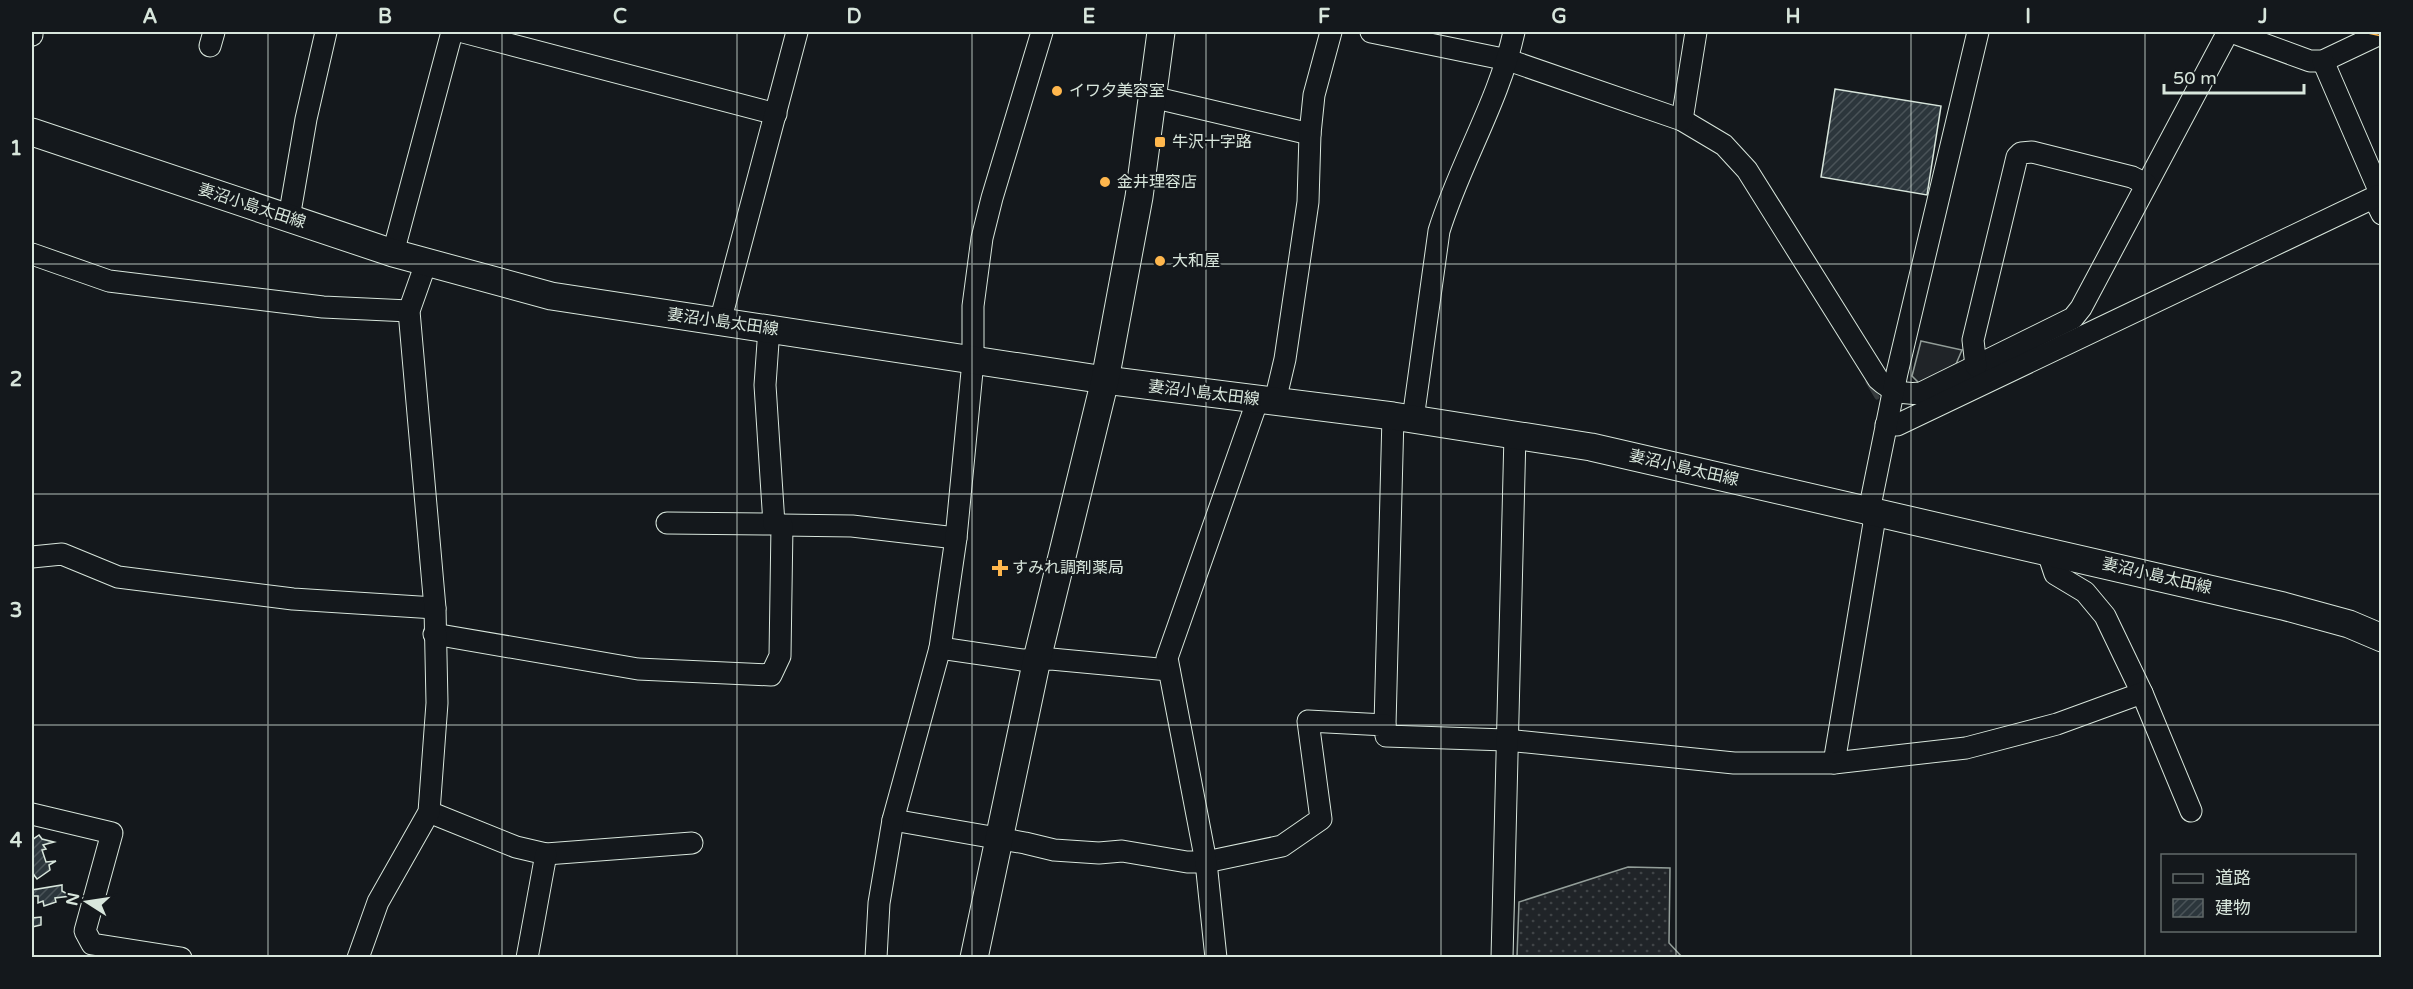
<svg xmlns="http://www.w3.org/2000/svg" width="2413" height="989" font-family="'Varela Round','Noto Sans JP',sans-serif">
<style>
.grass{fill:url(#grass-dots);stroke:#939e99;stroke-width:1.5}
.park{fill:#202428;stroke:#939e99;stroke-width:1.5}
.lines{fill:none;stroke-linecap:round;stroke-linejoin:round}
.stream{stroke:#363b3e;stroke-width:5}
.building{fill:url(#building-hatch);stroke:#d8e6dc;stroke-width:1.5}
.minor-casing{stroke:#d8e6dc;stroke-width:23}
.major-casing{stroke:#d8e6dc;stroke-width:29}
.minor{stroke:#14181c;stroke-width:21}
.major{stroke:#14181c;stroke-width:27}
.power{stroke:#ffb74d;stroke-width:1.5;stroke-dasharray:21 4.5 3 4.5;stroke-linecap:butt}
.grid{fill:none;stroke:#d8e6dc;stroke-width:1.5;stroke-opacity:0.55}
.poi-dot{fill:#ffb74d;stroke:#14181c;stroke-width:2}
.labels{text-anchor:middle;dominant-baseline:central;stroke-width:4.5;stroke-linejoin:round;paint-order:stroke}
.poi-label{font-size:16px;fill:#d8e6dc;stroke:#14181c;text-anchor:start}
.street-label{font-size:16px;fill:#d8e6dc;stroke:#14181c}
.neatline{fill:none;stroke:#d8e6dc;stroke-width:2}
.grid-label{font-size:20px;text-anchor:middle;font-weight:bold;fill:#d8e6dc}
</style>
<defs>
<pattern id="grass-dots" width="8" height="8" patternUnits="userSpaceOnUse" patternTransform="scale(1.5)"><rect width="8" height="8" fill="#202428"/><path d="M2 2h.1M6 6h.1" fill="none" stroke="#404447" stroke-width="1.8" stroke-linecap="round"/></pattern>
<pattern id="building-hatch" width="6" height="6" patternUnits="userSpaceOnUse" patternTransform="scale(1.5)"><rect width="6" height="6" fill="#2c363c"/><path d="M-1 1l2-2M0 6l6-6M5 7l2-2" fill="none" stroke="#4a5358"/></pattern>
</defs>
<rect width="100%" height="100%" fill="#14181c"/>
<path class="grass" d="M1628 867 1670 868 1669 943 1682 957H1517L1519 902Z"/>
<path class="park" d="M1921 341 1962 350 1956 364 1921 385 1912 376Z"/>
<g class="lines">
<path class="stream" d="M1868 382 1877 397"/>
</g>
<g class="building">
<path d="M1835 89 1941 106 1927 195 1821 177Z"/>
<path d="M39 835 42 839 54 842 43 845 46 849 42 850 46 862 56 861 49 865 50 870 37 879 34 875 32 879V840Z"/>
<path d="M62 885V891L71 896 55 898 56 902 44 906 43 901 38 903V896H32V890Z"/>
<path d="M41 917V925L32 927V918Z"/>
</g>
<g class="lines">
<g class="minor-casing">
<g id="minor">
<path d="M463 32 776 114"/>
<path d="M1371 32 1508 60 1682 120 1724 145 1747 170 1878 379C1891 391 1903 395 1921 393L2073 318 2081 308 2228 32"/>
<path d="M2231 32 2310 61H2323L2382 33"/>
<path d="M32 35V32"/>
<path d="M210 46 214 32"/>
<path d="M2323 61 2378 188 2377 204 2382 214"/>
<path d="M1152 97 1310 134"/>
<path d="M1682 120 1696 32"/>
<path d="M289 218 306 119 326 32"/>
<path d="M393 253 452 32"/>
<path d="M32 254 109 281 323 307 409 311"/>
<path d="M720 322 797 32"/>
<path d="M1976 366 1973 340 2017 157 2021 153 2032 152 2132 177 2146 184"/>
<path d="M1275 401 1285 359 1308 202 1310 134 1314 95 1331 32"/>
<path d="M1413 419 1439 231C1460 163 1499 101 1514 32"/>
<path d="M1886 425H1897L2377 196"/>
<path d="M667 523 774 524"/>
<path d="M782 525 852 526 956 538"/>
<path d="M2047 550 2055 574 2085 592 2105 616 2142 693 2191 811"/>
<path d="M32 557 62 554 118 577 293 599 435 608"/>
<path d="M434 634 638 669 771 675 780 656 782 525 774 524 765 385 769 328"/>
<path d="M940 648 1022 660 1051 659 1169 670"/>
<path d="M1385 725 1393 416"/>
<path d="M1834 763 1874 523 1869 511 1897 373 1978 32"/>
<path d="M429 812 516 847 546 854 692 843"/>
<path d="M32 814 112 833 85 931 92 944 181 958"/>
<path d="M893 820 1025 843 1054 850 1099 853 1122 851 1187 862H1206L1282 846 1321 819 1308 721 1385 725 1386 736 1506 740 1734 763H1834L1966 748 2057 724 2142 693"/>
<path d="M358 958 378 902 429 812 437 703 435 608 409 311 426 263"/>
<path d="M527 958 546 854"/>
<path d="M876 958 879 903 893 820 940 648 956 538 973 361V306L982 238 992 198 1042 32"/>
<path d="M1216 958 1206 862 1167 658 1258 399"/>
<path d="M1502 958 1515 434"/>
</g>
</g>
<g class="major-casing">
<g id="major">
<path d="M32 132 393 253 551 296 1105 380 1393 416 1591 447 2283 606 2349 624 2382 638"/>
<path d="M974 958 1037 659 1105 380 1139 197 1161 32"/>
</g>
</g>
<use href="#minor" class="minor"/>
<use href="#major" class="major"/>
<path class="power" d="M2363 32 2382 36"/>
</g>
<path class="grid" d="M268 32V958M502 32V958M737 32V958M972 32V958M1206 32V958M1441 32V958M1676 32V958M1911 32V958M2145 32V958M32 264H2382M32 494H2382M32 725H2382"/>
<g class="poi-dot">
<circle cx="1057" cy="91" r="6"/>
<rect x="1154" y="136" width="12" height="12" rx="3"/>
<circle cx="1105" cy="182" r="6"/>
<circle cx="1160" cy="261" r="6"/>
<path d="M997 559h6v6h6v6h-6v6h-6v-6h-6v-6h6z"/>
</g>
<g class="labels">
<g class="poi-label">
<text x="1069" y="91">イワ夕美容室</text>
<text x="1172" y="142">牛沢十字路</text>
<text x="1117" y="182">金井理容店</text>
<text x="1172" y="261">大和屋</text>
<text x="1012" y="568">すみれ調剤薬局</text>
</g>
<g class="street-label">
<text transform="translate(252 206) rotate(18)">妻沼小島太田線</text>
<text transform="translate(723 322) rotate(8)">妻沼小島太田線</text>
<text transform="translate(1204 393) rotate(7)">妻沼小島太田線</text>
<text transform="translate(1684 468) rotate(13)">妻沼小島太田線</text>
<text transform="translate(2157 576) rotate(13)">妻沼小島太田線</text>
</g>
</g>
<rect width="2413" height="989" fill="none" stroke="#14181c" stroke-width="66"/>
<rect x="2161" y="854" width="195" height="78" fill="#14181c" stroke="#626a69" stroke-width="1.5"/>
<rect x="2173" y="874" width="30" height="9" fill="#14181c" stroke="#626a69" stroke-width="1.5"/>
<text x="2215" y="884" font-size="18" fill="#d8e6dc">道路</text>
<rect x="2173" y="899" width="30" height="18" fill="url(#building-hatch)" stroke="#626a69" stroke-width="1.5"/>
<text x="2215" y="914" font-size="18" fill="#d8e6dc">建物</text>
<g transform="translate(87 902) rotate(282)" stroke="#14181c" stroke-width="4.5" paint-order="stroke">
<path d="M0-4.5L10 22L0 15L-10 22Z" fill="#d8e6dc"/>
<text y="-9" font-size="16" font-weight="bold" text-anchor="middle" fill="#d8e6dc">N</text>
</g>
<path d="M2164 84v9h140v-9" fill="none" stroke="#d8e6dc" stroke-width="3"/>
<text x="2173" y="84" font-size="18" fill="#d8e6dc" stroke="#14181c" stroke-width="4.5" paint-order="stroke">50 m</text>
<rect x="33" y="33" width="2347" height="923" class="neatline"/>
<g class="grid-label">
<text x="150" y="23">A</text>
<text x="385" y="23">B</text>
<text x="620" y="23">C</text>
<text x="854" y="23">D</text>
<text x="1089" y="23">E</text>
<text x="1324" y="23">F</text>
<text x="1559" y="23">G</text>
<text x="1793" y="23">H</text>
<text x="2028" y="23">I</text>
<text x="2263" y="23">J</text>
<text x="16" y="155">1</text>
<text x="16" y="386">2</text>
<text x="16" y="617">3</text>
<text x="16" y="847">4</text>
</g>
</svg>
